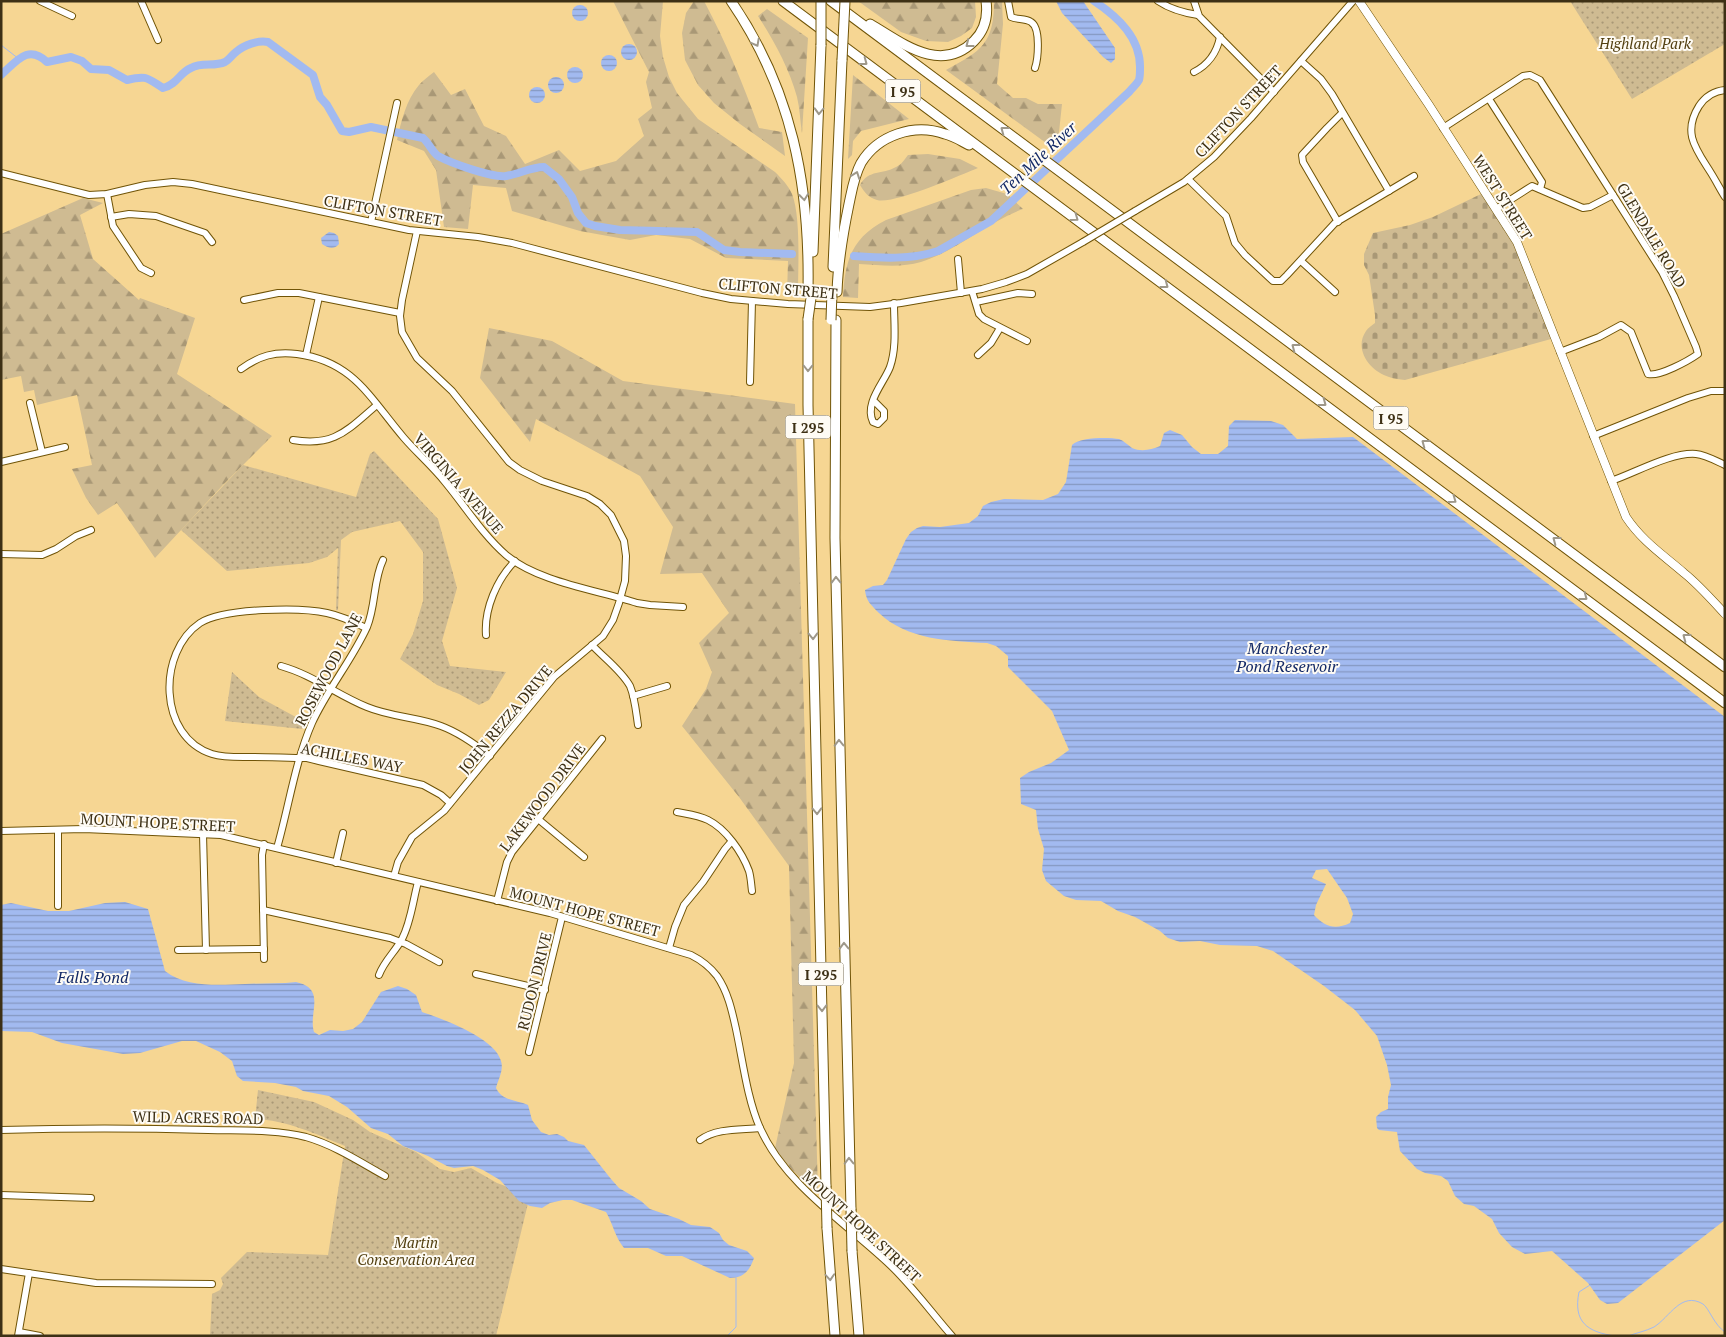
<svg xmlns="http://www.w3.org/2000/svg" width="1726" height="1337" font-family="'PT Serif',serif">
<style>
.forest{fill:url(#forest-firs)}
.cemetery{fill:url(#cemetery-stones)}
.park{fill:url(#park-dots)}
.water{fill:url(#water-rules);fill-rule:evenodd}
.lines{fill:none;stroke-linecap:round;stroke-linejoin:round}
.stream{stroke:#a2baf0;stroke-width:1}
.river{stroke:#a2baf0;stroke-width:8}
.minor-casing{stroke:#705407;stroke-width:8}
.major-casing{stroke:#705407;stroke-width:9}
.highway-casing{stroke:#705407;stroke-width:11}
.minor{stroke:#fff;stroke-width:6}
.major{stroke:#fff;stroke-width:8}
.highway{stroke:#fff;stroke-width:9}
.minor-bridge-casing{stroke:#705407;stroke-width:8;stroke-linecap:butt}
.highway-bridge-casing{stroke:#705407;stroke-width:11;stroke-linecap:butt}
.minor-bridge{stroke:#fff;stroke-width:6}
.highway-bridge{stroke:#fff;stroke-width:9}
.oneway{stroke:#9e988a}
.labels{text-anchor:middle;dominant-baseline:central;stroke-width:4;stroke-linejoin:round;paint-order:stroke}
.shield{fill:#fefbf4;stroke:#776d58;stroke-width:1}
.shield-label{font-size:14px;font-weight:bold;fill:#3d3015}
.park-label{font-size:15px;font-style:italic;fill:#523f10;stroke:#fefbf4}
.street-label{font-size:15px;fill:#3d3015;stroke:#fefbf4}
.water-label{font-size:16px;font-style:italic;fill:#132966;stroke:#fefbf4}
</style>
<defs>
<pattern id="forest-firs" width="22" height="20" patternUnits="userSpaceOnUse" patternTransform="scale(1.25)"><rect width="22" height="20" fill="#cfbb92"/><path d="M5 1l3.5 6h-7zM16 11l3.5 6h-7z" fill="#a99876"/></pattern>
<pattern id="cemetery-stones" width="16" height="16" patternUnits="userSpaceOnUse" patternTransform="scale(1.25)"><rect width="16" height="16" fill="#cfbb92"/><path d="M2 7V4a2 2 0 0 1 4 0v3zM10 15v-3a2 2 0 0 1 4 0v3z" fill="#a99876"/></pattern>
<pattern id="park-dots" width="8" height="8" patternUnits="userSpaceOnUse" patternTransform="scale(1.25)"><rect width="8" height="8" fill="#cfbb92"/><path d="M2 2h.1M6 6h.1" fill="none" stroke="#a99876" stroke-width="1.8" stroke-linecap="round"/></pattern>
<pattern id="water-rules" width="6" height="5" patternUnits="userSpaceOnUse" patternTransform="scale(1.25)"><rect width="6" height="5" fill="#a2baf0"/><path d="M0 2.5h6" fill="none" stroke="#8598c1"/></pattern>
</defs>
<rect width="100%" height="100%" fill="#f6d693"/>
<g class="forest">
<path d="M613 1H663L660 36 663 57 669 77 677 93 698 119 775 172C782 179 788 185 792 194 801 217 798 267 798 294H787L788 261 726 258 690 239 656 235 630 240 580 231 512 211 506 188 473 185 468 229 444 227 436 170 424 151 397 140C401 122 406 100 419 85 423 80 429 76 434 72L451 95 465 89 484 126 506 136 525 164 559 150 580 171 616 161 644 136 638 119 652 108 646 82 649 72Z"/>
<path d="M694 1H704C726 42 743 84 759 128L782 132 785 156 740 124 714 103 698 85 685 60 682 33 686 13Z"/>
<path d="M858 1H975L976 17 972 28 961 36 948 42 926 41 901 32Z"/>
<path d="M994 1H1002L1003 24 997 84 1013 98H1026L1038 104H1062L1057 151 946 70C981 51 994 44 994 1Z"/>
<path d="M767 9 808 38 802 133C800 121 800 109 797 97 789 68 774 41 758 16Z"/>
<path d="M853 75 909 119 861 131 853 141 852 155 848 159Z"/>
<path d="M928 154 960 159 978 168C960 175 893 205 877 200 869 198 864 192 860 185 869 169 882 175 896 167 901 165 905 159 908 155Z"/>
<path d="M986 188 1007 194 1023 209C987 222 958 250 921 262 901 268 880 265 859 264L858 298 843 297C845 261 851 238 886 220L971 190Z"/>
<path d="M83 198 103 203 80 215 93 259 139 300 140 298 195 318 177 374 272 436 223 485 155 558 117 503 98 515 86 498 72 469 92 465 77 395 37 405 34 390 24 392 21 376 1 380V234Z"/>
<path d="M489 328 552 341 623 381 795 404 818 1191C798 1177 789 1168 775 1148L794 1063 789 866 739 797 682 726 706 689 712 672 699 643 729 613 702 573 660 574 673 527 640 476 536 419 530 442 480 378Z"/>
</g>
<path class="cemetery" d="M1481 194 1512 239 1551 339 1405 380C1400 379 1394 379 1389 377 1371 372 1353 350 1366 331 1368 328 1372 325 1375 323V315L1369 275 1364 265V254L1373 233 1410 225 1433 217Z"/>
<g class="park">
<path d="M1570 1H1725V44L1632 99Z"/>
<path d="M374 451 438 519 457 588 442 641 450 666 506 672 489 700 479 705 459 694 437 685 400 659 413 634 423 601V552L400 521 352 532 341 540 338 610H336L338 548 327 557 309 563 227 571 181 530 243 465 356 497 370 454Z"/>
<path d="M232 672 259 697 305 722 302 729 225 721Z"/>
<path d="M258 1090 314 1102 353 1120 370 1132 416 1152 440 1169 454 1172 471 1168 497 1183 530 1195 496 1336H210L212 1294 220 1290 223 1284 221 1278 247 1252 328 1255 345 1146C316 1134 286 1120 255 1119Z"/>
</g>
<g class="water">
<path d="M1056 1H1083L1115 48V59L1111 63 1103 57 1062 13Z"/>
<circle cx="580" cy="13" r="8"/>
<circle cx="629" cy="52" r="8"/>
<circle cx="609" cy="63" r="8"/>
<circle cx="575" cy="75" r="8"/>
<circle cx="556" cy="85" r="8"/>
<circle cx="537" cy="95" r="8"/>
<path d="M329 232 334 233 338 236 339 244C334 250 328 248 322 244L321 238Z"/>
<path d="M1235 420 1271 421 1283 425 1297 439 1353 437 1725 717V1220L1618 1303 1607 1304 1600 1300 1588 1283 1552 1251 1525 1254 1512 1247 1499 1233 1492 1219 1474 1206 1464 1204 1455 1196 1448 1181 1441 1176 1425 1173 1417 1169 1400 1151 1397 1132 1379 1130 1377 1128 1376 1117 1381 1112 1388 1109V1097L1391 1085 1387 1065 1377 1036 1355 1010 1324 986 1273 951 1257 946 1220 945 1200 941 1180 942 1168 938 1160 931 1144 922 1135 917 1118 911 1101 901 1076 900 1064 896 1046 881 1042 870 1044 849 1038 829 1036 810 1021 804 1020 778 1029 772 1051 763 1069 750 1052 711 1008 667V656L996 646 987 643C950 641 907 640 879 613 871 605 866 601 865 590L873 586 883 585 887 580 906 539 911 532 917 528 923 526 940 527 969 523 978 516 983 506 991 502 1004 499 1043 500 1058 494 1066 482 1072 445C1079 437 1109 437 1119 439 1124 441 1128 445 1132 448 1141 452 1151 450 1160 446L1164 433 1170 430 1182 435 1192 447 1201 454H1218L1228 446 1229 426ZM1327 869 1347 898 1353 914 1350 923C1335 930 1325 927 1314 915L1316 905 1326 884 1312 878 1316 870Z"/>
<path d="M125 902 148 909 165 971C187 988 219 985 245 984 262 983 279 984 296 982 327 989 308 1012 314 1032L319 1035 330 1030 343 1031 353 1029 362 1022 381 992 398 986 407 989 416 995 422 1012C443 1019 495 1038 501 1061 504 1070 498 1080 496 1088 502 1101 516 1100 528 1105L532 1120 541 1132 549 1135 557 1134 564 1137 568 1141 584 1145 611 1179 619 1188 641 1201 650 1209 679 1219 691 1225 710 1227 719 1233 723 1240 729 1245 747 1251 754 1258C750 1270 744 1278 730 1278L682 1256H666L648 1248H624C615 1237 613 1224 606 1212L572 1200H563L550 1203 542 1208 530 1206 519 1201 500 1180 483 1170 473 1166 454 1168 447 1166 428 1156 403 1146 388 1134 371 1128 347 1107 329 1096 303 1091 296 1087 275 1083 243 1081 237 1076 232 1061 220 1052 196 1041H182L140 1053 123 1054 62 1043 32 1032 1 1031V905L11 903 48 911H69L105 903Z"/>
</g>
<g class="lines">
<g class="stream">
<path d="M1 45 19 59"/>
<path d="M1590 1285 1579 1292C1573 1322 1587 1332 1615 1336"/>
<path d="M727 1336 736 1327V1278"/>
<path d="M1628 1336C1636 1333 1646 1331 1654 1327 1670 1317 1681 1291 1703 1304 1709 1308 1714 1325 1725 1332"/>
</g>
<g class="river">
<path d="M1 75C17 61 28 44 47 62L71 57 82 61 91 69 109 70 127 80C147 75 147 78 163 88 178 84 179 73 191 68 202 62 214 67 225 62 229 60 232 55 236 52 244 45 258 40 268 42L313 75 320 97 327 105 342 131 349 132 371 127 423 138C429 143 432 152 438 156 451 163 492 178 506 176 519 174 531 167 544 167L559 179 572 197 578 213 586 223 595 226 620 230 697 232 724 250 740 252 792 254"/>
<path d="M854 256C881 258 911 260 938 251L991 221 1129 92C1132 88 1137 84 1139 80 1140 77 1140 72 1140 69 1141 38 1118 17 1094 1"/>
</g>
<g class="minor-casing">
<g id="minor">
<path d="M40 1 72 16"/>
<path d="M141 1 158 40"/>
<path d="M1008 1 1011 17C1017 20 1025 18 1031 22 1041 28 1038 59 1035 68"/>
<path d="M1158 1C1170 9 1184 13 1198 15"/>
<path d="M1194 1 1199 16 1274 92"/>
<path d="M1301 61 1321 79 1332 94 1389 191"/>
<path d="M1194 72C1208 65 1217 52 1220 37"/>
<path d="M1725 90C1714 91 1705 97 1699 106 1682 133 1696 149 1711 173 1716 181 1720 189 1725 197"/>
<path d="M1489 99 1542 182 1540 189"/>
<path d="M1443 128 1523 76 1530 75 1540 80 1662 272 1674 296 1696 347 1698 354C1688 361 1659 377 1648 374L1631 332 1621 325 1599 337 1560 352"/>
<path d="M1 173 89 195 107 194 145 185 173 182 192 184 409 230 478 237 512 243 702 293 731 299 788 304 870 307 901 303 982 289 1006 282 1027 274 1083 242"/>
<path d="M1188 179 1226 216 1235 243 1245 255 1273 281H1281L1287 275 1335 223 1414 176"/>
<path d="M107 194 113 226 141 268 151 273"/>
<path d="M1496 209 1532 186 1583 208 1590 207 1613 195"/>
<path d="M1135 211 1184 182 1214 157 1251 118 1353 1"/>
<path d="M111 217 129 214 156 216 205 233 212 242"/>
<path d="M371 222 397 103"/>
<path d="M1338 222 1303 162 1302 155 1327 128 1342 113"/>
<path d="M958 259 961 293"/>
<path d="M1301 261 1335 292"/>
<path d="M972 291 979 314 984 319 1027 341"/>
<path d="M244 300 278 293H299L400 313"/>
<path d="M976 302 1018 293 1032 294"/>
<path d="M306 355 319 297"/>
<path d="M978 355 991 343 1000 328"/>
<path d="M241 369C259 356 275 351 297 354 353 361 370 398 404 438 417 453 432 466 445 482 465 506 482 534 506 555 538 582 597 590 637 603L650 605 683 607"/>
<path d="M750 382 752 301"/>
<path d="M874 401 884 411V418L878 424 873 422C864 403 884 383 890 367 897 347 894 323 894 303"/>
<path d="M30 403 42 452"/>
<path d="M1593 436 1688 398 1711 391H1725"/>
<path d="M293 440C335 447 347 430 377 405"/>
<path d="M1 462 65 447"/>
<path d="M1611 481C1635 473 1671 452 1696 454 1706 455 1716 461 1725 465"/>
<path d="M1 554 42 555 56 549 76 536 91 530"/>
<path d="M366 628C354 622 341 616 327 613 301 607 223 608 200 623 157 652 158 737 212 754 225 758 241 757 254 757 272 757 289 758 307 758L319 761 423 785 441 795 450 803"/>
<path d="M486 635C484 609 497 579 515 561"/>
<path d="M592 645C604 658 621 670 630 686 635 698 636 712 638 725"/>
<path d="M281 666C313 675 337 695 367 707 391 717 417 717 441 726 460 733 475 744 490 756"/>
<path d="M633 696 667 686"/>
<path d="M677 812C687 814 698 815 708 820 726 829 742 852 749 871 751 878 751 884 752 891"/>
<path d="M538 819 584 857"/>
<path d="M1 831 84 829 221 835 550 913 691 955C701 960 710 967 717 976 728 992 732 1011 736 1029 743 1062 747 1098 760 1128 785 1184 843 1221 887 1262 911 1284 930 1311 952 1336"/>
<path d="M203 834 206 950"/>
<path d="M264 844 262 855 264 959"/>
<path d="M277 848C289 806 295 762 312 723 327 690 352 660 367 627 376 605 373 581 383 560"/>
<path d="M336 863 343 833"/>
<path d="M394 876 398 862 412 837 444 811 554 677 603 636 613 620 619 603 625 581 626 556 624 541 611 515 600 504 587 496 542 481 520 470 509 462 452 391 417 358 402 332 400 316 402 300 417 231"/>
<path d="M497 901 507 862 512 852 602 739"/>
<path d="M58 906V830"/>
<path d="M263 910 390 938 406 944 439 962"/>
<path d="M669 948 675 927 684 905 703 882 725 849 731 842"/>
<path d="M178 950 264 949"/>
<path d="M476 974 545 990"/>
<path d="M379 975C384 961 395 952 402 939 411 922 413 900 418 882"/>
<path d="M529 1052 562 917"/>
<path d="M1 1130C70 1128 139 1128 208 1130 241 1131 274 1129 306 1137 334 1145 360 1162 385 1176"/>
<path d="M700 1140C716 1128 740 1130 760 1128"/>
<path d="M1 1195 91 1198"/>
<path d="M1 1269 96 1283 212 1284"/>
<path d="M19 1332 40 1336"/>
<path d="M18 1336 29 1273"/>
</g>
</g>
<g class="major-casing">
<path id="major" d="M1359 1 1429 105 1517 242 1626 517C1642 541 1662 554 1684 573 1699 585 1712 600 1725 614"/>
</g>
<g class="highway-casing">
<g id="highway">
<path d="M731 1C792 90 810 185 808 291"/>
<path d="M783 1 1725 703"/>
<path d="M831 1 1725 667"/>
<path d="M870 24C901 42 940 75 974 41 985 30 988 15 986 1"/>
<path d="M813 252 821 45"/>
<path d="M833 267 842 60"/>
<path d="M837 292C838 262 843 233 849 204 852 190 854 176 861 163 878 135 914 123 945 134 954 136 961 141 969 145"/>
<path d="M808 319V405L826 1186"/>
<path d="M836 320 835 538 851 1209"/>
<path d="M827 1228 835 1336"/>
<path d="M852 1251 859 1336"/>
</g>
</g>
<use href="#minor" class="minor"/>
<use href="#major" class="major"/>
<use href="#highway" class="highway"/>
<g class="minor-bridge-casing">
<path id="minor-bridge" d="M1083 242 1135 211"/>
</g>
<g class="highway-bridge-casing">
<g id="highway-bridge">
<path d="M821 1V45"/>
<path d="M842 60 845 1"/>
<path d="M808 319 812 291"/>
<path d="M831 320 832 292"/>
<path d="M826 1186 827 1228"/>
<path d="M851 1209 852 1251"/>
</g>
</g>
<use href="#minor-bridge" class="minor-bridge"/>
<use href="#highway-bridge" class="highway-bridge"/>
</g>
<defs><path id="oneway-chevron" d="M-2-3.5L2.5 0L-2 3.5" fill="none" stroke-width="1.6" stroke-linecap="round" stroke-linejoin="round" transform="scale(1.25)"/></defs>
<g class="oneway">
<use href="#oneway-chevron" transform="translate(756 43) rotate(62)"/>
<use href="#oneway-chevron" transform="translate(969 44) rotate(142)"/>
<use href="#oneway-chevron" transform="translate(864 62) rotate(37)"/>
<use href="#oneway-chevron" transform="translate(819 111) rotate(92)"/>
<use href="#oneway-chevron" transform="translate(1004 130) rotate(-143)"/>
<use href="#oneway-chevron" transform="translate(856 175) rotate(-70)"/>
<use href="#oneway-chevron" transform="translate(804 197) rotate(83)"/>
<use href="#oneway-chevron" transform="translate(1075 218) rotate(36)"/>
<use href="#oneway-chevron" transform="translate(1165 285) rotate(37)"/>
<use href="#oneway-chevron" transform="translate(1295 347) rotate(-143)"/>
<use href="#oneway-chevron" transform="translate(808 368) rotate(90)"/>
<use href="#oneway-chevron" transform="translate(1323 403) rotate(37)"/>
<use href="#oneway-chevron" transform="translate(1425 443) rotate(-143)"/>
<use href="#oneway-chevron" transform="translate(1453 500) rotate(36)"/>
<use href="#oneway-chevron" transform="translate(1556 540) rotate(-143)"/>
<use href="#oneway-chevron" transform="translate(836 580) rotate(-91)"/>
<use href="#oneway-chevron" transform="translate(1584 597) rotate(37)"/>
<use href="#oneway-chevron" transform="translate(813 636) rotate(89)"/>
<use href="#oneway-chevron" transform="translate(1686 637) rotate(-143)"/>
<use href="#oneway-chevron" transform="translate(839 743) rotate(-91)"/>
<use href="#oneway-chevron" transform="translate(817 811) rotate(89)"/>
<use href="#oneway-chevron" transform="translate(844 946) rotate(-91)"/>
<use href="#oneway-chevron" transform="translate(822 1008) rotate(89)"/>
<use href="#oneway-chevron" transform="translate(849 1161) rotate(-91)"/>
<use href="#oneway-chevron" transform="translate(830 1277) rotate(86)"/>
</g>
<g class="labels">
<g class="shield">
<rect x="885.5" y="79.5" width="35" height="23" rx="4"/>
<rect x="1373.5" y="406.5" width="35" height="23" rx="4"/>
<rect x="785.5" y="415.5" width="45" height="23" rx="4"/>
<rect x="798.5" y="962.5" width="45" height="23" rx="4"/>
</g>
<g class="shield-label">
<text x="903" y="91">I 95</text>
<text x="1391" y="418">I 95</text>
<text x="808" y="427">I 295</text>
<text x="821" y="974">I 295</text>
</g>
<g class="park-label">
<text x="1645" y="43">Highland Park</text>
<text x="416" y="1242">Martin<tspan x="416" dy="17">Conservation Area</tspan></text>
</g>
<g class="street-label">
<text transform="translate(1238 111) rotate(-47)">CLIFTON STREET</text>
<text transform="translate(1503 197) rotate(58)">WEST STREET</text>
<text transform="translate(383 210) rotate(10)">CLIFTON STREET</text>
<text transform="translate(1652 235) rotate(59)">GLENDALE ROAD</text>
<text transform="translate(778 288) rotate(5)">CLIFTON STREET</text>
<text transform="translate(459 483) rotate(49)">VIRGINIA AVENUE</text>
<text transform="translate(328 669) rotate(-62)">ROSEWOOD LANE</text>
<text transform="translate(505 719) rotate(-50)">JOHN REZZA DRIVE</text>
<text transform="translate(352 757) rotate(11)">ACHILLES WAY</text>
<text transform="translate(542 797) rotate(-53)">LAKEWOOD DRIVE</text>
<text transform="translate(158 822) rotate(3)">MOUNT HOPE STREET</text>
<text transform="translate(585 911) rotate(15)">MOUNT HOPE STREET</text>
<text transform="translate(534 981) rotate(-76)">RUDON DRIVE</text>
<text transform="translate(198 1117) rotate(1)">WILD ACRES ROAD</text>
<text transform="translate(862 1226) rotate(43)">MOUNT HOPE STREET</text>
</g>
<g class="water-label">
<text transform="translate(1038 158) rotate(-43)">Ten Mile River</text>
<text x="1287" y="648">Manchester<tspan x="1287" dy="18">Pond Reservoir</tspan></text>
<text x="93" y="977">Falls Pond</text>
</g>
</g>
<rect width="1726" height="1337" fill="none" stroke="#3d3015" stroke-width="5"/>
</svg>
